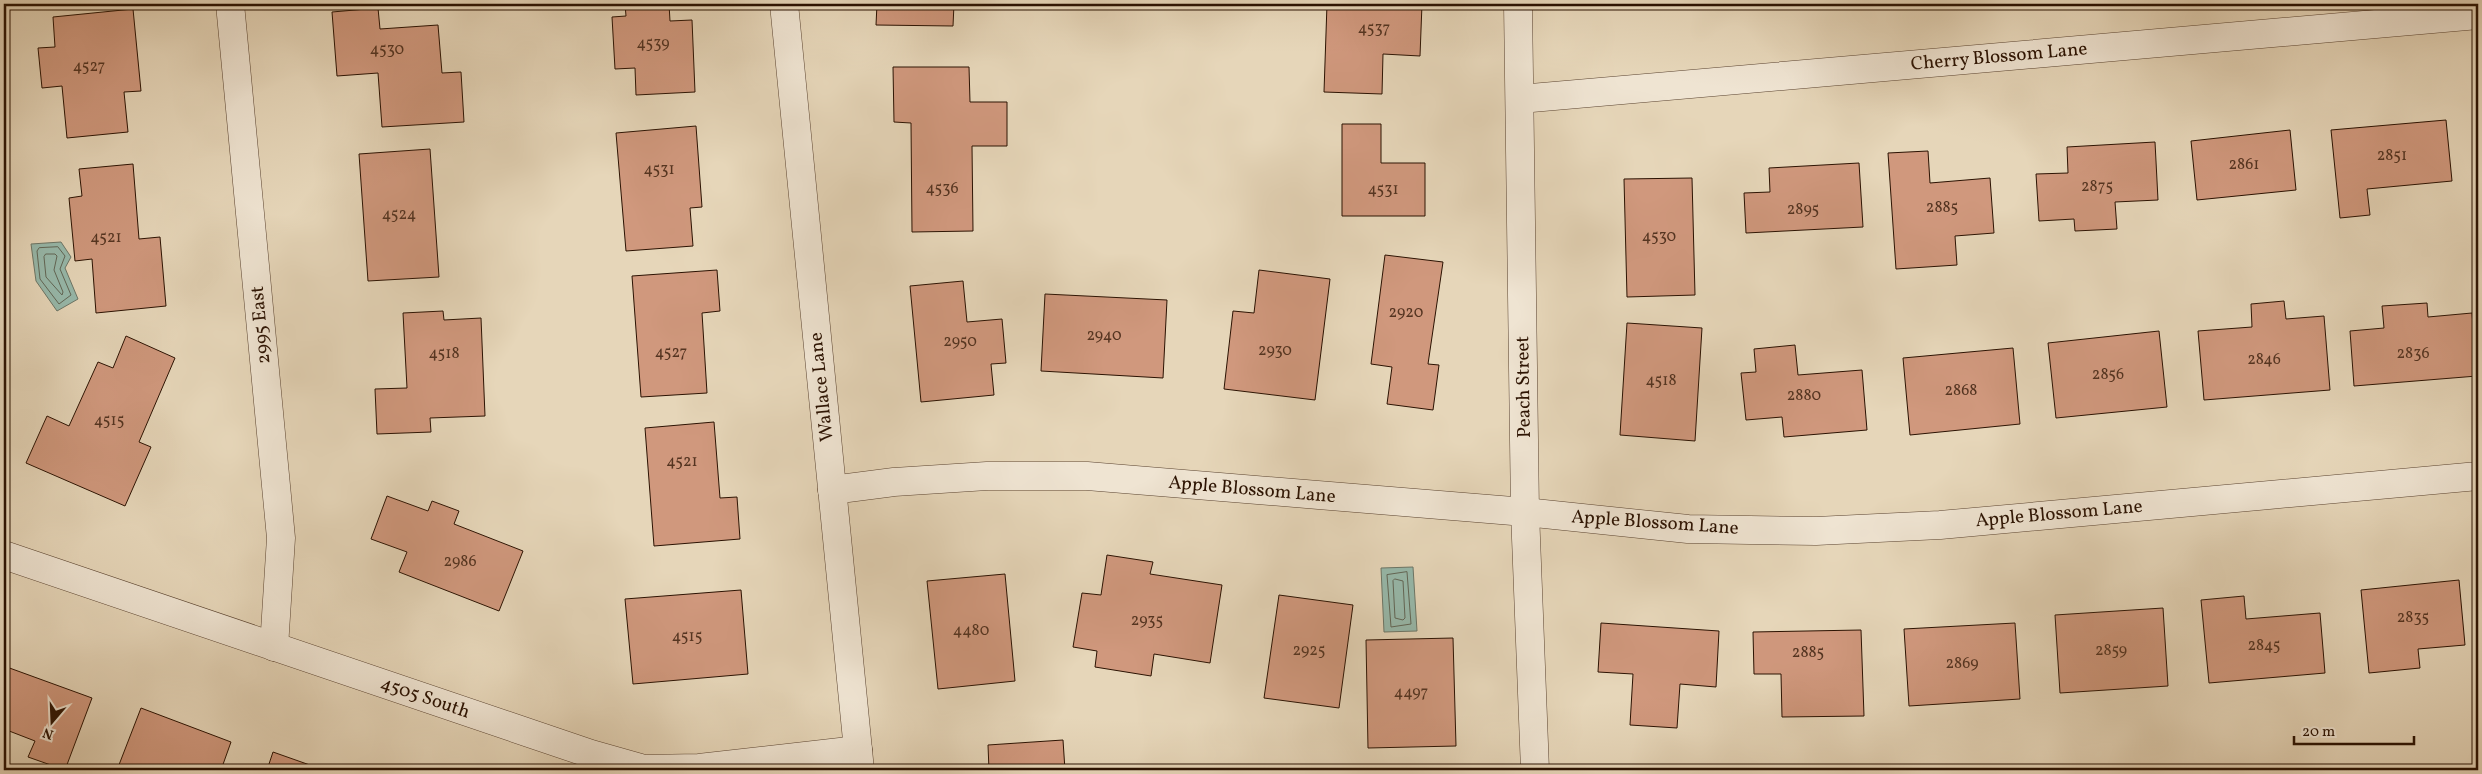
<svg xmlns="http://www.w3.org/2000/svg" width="2482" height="774" font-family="Vollkorn,serif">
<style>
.water{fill:#97b9ab;stroke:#6c7667}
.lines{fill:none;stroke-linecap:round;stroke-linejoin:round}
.shore{stroke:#616656;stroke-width:1}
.building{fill:#d0987d;stroke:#2b1202}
.minor-casing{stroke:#5a4330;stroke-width:29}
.minor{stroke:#efe4d2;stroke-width:28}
.labels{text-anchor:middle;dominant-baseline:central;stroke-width:4.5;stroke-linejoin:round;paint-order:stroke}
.number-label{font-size:16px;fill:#543421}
.street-label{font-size:19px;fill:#2b1202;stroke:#efe4d2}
</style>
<rect width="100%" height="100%" fill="#e6d6b9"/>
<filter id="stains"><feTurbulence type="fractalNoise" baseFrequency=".004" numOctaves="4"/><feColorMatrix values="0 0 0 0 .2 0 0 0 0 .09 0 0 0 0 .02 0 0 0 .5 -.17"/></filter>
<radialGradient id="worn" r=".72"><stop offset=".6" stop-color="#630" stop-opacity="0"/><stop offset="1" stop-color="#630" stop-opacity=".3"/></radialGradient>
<g class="water">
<path d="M61 242 71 257 65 268 78 299 57 311 36 281 31 244Z"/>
<path d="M1413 567 1417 631 1384 632 1381 568Z"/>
</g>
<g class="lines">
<g class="shore">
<path d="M58 247 65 256 60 269 71 295 59 304 40 279 37 251 39 248Z"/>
<path d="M46 254H55L57 256 54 270 63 292 62 295 46 277 44 257Z"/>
<path d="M1407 572 1411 624 1391 627 1387 575Z"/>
<path d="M1395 579 1403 581 1405 618 1403 620 1395 618 1393 581Z"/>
</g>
</g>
<g class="building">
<path d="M625 4H669L670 21 692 20 695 92 636 95 635 68 615 69 612 17 626 16Z"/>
<path d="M877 4H954L953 26 876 25Z"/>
<path d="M1327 4H1422L1420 56 1383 54 1382 94 1324 92Z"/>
<path d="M378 8 380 29 438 25 442 73 461 72 464 122 382 127 378 73 337 76 332 12Z"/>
<path d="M133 9 141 91 124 92 128 132 67 138 62 86 42 88 38 48 55 47 53 17Z"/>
<path d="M893 67H969L970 102H1007V146H972L973 231 912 232 911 123 894 122Z"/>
<path d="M2446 120 2452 181 2367 189 2370 215 2340 218 2331 130Z"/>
<path d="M1342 124H1381V163H1425V216H1342Z"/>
<path d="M696 126 702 207 690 208 693 246 626 251 616 133Z"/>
<path d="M2290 130 2296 190 2197 200 2191 141Z"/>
<path d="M2155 142 2158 200 2115 202 2117 229 2075 231 2074 219 2039 221 2036 174 2068 173 2067 147Z"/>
<path d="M430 149 439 277 368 281 359 154Z"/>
<path d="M1928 151 1930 183 1990 178 1994 233 1955 236 1957 265 1896 269 1888 153Z"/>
<path d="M1859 163 1863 227 1746 233 1744 193 1770 192 1769 168Z"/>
<path d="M133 164 139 239 160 237 166 306 96 313 92 259 75 261 69 198 82 196 79 169Z"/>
<path d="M1692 178 1695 295 1627 297 1624 179Z"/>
<path d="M1385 255 1443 262 1428 364 1439 365 1433 410 1387 404 1392 367 1371 364Z"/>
<path d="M717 270 720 311 702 313 707 393 641 397 632 276Z"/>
<path d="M1259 270 1330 279 1315 400 1224 389 1233 311 1254 313Z"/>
<path d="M963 281 967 322 1002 319 1006 363 991 364 994 395 921 402 910 286Z"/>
<path d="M1045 294 1167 300 1163 378 1041 371Z"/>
<path d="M2284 301 2286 319 2324 316 2330 390 2204 400 2198 331 2252 327 2251 304Z"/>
<path d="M2427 303 2428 317 2472 313 2477 376 2354 386 2350 331 2384 328 2382 306Z"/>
<path d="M443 311 444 320 481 318 485 416 430 418 431 432 377 434 375 389 407 388 403 313Z"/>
<path d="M1627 323 1702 328 1695 441 1620 435Z"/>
<path d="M2159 331 2167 407 2056 418 2048 343Z"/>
<path d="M126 336 175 358 139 442 151 447 125 506 26 463 47 416 69 426 98 362 113 368Z"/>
<path d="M1795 345 1798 375 1862 370 1867 430 1784 437 1782 417 1746 420 1741 373 1756 372 1754 349Z"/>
<path d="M2013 348 2020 424 1910 435 1903 358Z"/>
<path d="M714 422 720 498 737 497 740 539 654 546 645 428Z"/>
<path d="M387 496 428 511 432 501 459 511 454 524 523 551 499 611 399 572 407 552 371 539Z"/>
<path d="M1107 555 1153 562 1150 574 1222 585 1210 663 1154 654 1151 676 1095 667 1097 651 1073 647 1082 593 1101 595Z"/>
<path d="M1005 574 1015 681 938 689 927 581Z"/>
<path d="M2459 580 2465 645 2418 649 2420 668 2369 673 2361 590Z"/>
<path d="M741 590 748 674 633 684 625 599Z"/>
<path d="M1279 595 1353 605 1339 708 1264 698Z"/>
<path d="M2244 596 2246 619 2320 613 2325 673 2209 683 2201 600Z"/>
<path d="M2163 608 2168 686 2060 693 2055 615Z"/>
<path d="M1601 623 1719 631 1716 687 1680 684 1677 728 1630 725 1633 674 1598 672Z"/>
<path d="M2015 623 2020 699 1909 706 1904 629Z"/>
<path d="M1861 630 1864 716 1782 717 1781 674H1754L1753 632Z"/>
<path d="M1453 638 1456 746 1368 748 1366 640Z"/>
<path d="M4 666 92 698 65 770 28 757 35 741 4 729Z"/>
<path d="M141 708 231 742 221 770H117Z"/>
<path d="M1063 740 1065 770H989L988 745Z"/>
<path d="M273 752 324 770H267Z"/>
</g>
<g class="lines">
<g class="minor-casing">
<g id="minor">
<path d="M230 4 281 538 274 647"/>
<path d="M784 4 860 770"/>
<path d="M1518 4 1525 512 1535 770"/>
<path d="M1520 99 2478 15"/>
<path d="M832 490 894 482 987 476H1087L1525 512 1688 529 1816 531 1940 525 2478 476"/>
<path d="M4 555 591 754 644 769 699 768 858 750"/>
</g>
</g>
<use href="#minor" class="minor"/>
</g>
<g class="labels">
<g class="number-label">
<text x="1374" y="29">4537</text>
<text x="653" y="44">4539</text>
<text x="387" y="50">4530</text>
<text x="89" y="67">4527</text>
<text x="2392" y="156">2851</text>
<text x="2244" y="165">2861</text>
<text x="659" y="170">4531</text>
<text x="2097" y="187">2875</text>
<text x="942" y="189">4536</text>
<text x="1383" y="190">4531</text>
<text x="1942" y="208">2885</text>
<text x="1803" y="210">2895</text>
<text x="399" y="215">4524</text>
<text x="1659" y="237">4530</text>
<text x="106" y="238">4521</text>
<text x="1406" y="313">2920</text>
<text x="1104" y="336">2940</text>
<text x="960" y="342">2950</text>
<text x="1275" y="351">2930</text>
<text x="671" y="353">4527</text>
<text x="444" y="354">4518</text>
<text x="2413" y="354">2836</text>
<text x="2264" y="360">2846</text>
<text x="2108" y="375">2856</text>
<text x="1661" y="381">4518</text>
<text x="1961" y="391">2868</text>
<text x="1804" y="396">2880</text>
<text x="109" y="421">4515</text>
<text x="682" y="462">4521</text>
<text x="460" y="562">2986</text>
<text x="2413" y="618">2835</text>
<text x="1147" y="621">2935</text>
<text x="971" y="631">4480</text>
<text x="687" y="637">4515</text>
<text x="2264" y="646">2845</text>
<text x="1309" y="651">2925</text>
<text x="2111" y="651">2859</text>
<text x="1808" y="653">2885</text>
<text x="1962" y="664">2869</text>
<text x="1411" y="693">4497</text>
</g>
<g class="street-label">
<text transform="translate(1999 57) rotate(-5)">Cherry Blossom Lane</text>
<text transform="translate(261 325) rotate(-95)">2995 East</text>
<text transform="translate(822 387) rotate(-96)">Wallace Lane</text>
<text transform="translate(1524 387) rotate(-91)">Peach Street</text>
<text transform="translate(1252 490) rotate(5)">Apple Blossom Lane</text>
<text transform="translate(2059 514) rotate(-5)">Apple Blossom Lane</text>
<text transform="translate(1655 523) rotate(4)">Apple Blossom Lane</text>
<text transform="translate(425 698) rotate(19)">4505 South</text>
</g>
</g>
<rect width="2482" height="774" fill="none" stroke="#e6d6b9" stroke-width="20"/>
<rect x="5" y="5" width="2472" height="764" fill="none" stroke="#2b1202" stroke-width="2.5"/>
<rect x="10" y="10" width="2462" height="754" fill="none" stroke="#2b1202"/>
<g transform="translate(52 722) rotate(199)" stroke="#efe4d2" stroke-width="4" paint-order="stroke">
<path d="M0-4L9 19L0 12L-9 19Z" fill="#2b1202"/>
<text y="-8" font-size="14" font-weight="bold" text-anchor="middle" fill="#2b1202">N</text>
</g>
<path d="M2294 736v8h120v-8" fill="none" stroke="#2b1202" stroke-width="2.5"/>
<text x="2302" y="736" font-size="15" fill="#2b1202" stroke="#efe4d2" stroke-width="4" paint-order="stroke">20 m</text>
<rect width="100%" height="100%" filter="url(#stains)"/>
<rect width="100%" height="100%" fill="url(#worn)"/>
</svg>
